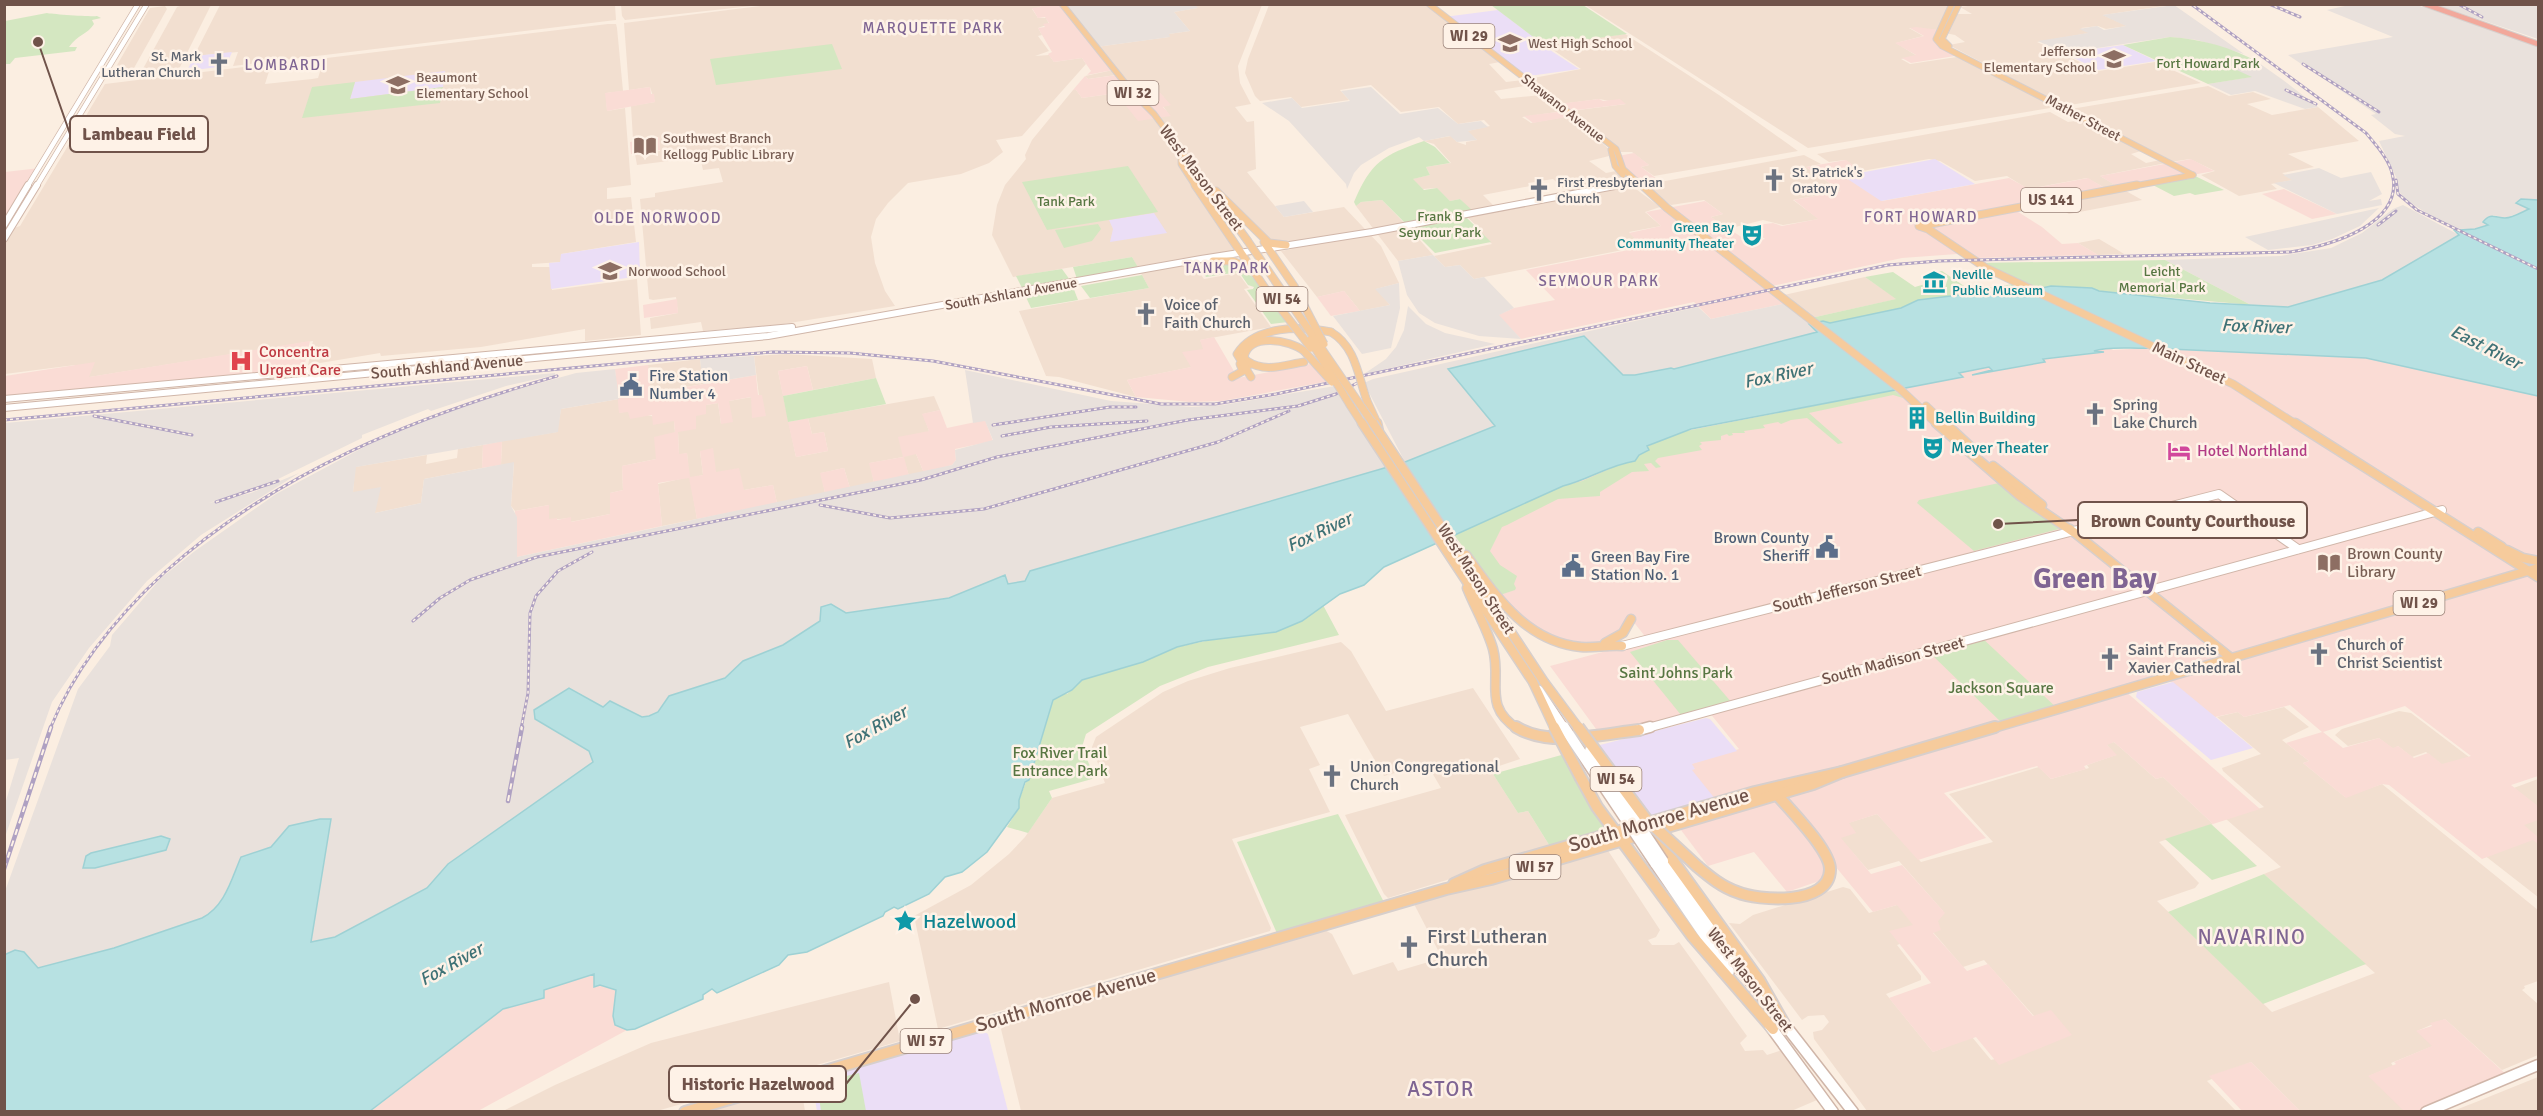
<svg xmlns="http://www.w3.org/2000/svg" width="2543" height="1116" font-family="Signika,sans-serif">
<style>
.residential{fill:#f2dfd0;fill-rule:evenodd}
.commercial{fill:#fadcd5;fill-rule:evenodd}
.industrial{fill:#e9e1dc}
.education{fill:#ebdef6}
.green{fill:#d4e7c1}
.water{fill:#b7e1e2;stroke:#9ed1d4;stroke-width:1.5}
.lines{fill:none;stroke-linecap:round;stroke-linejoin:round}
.secondary-far3-casing{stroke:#d0b6a9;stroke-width:6}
.secondary-far2-casing{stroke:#d0b6a9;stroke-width:8}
.secondary-far1-casing{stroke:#d0b6a9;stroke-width:10}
.secondary-casing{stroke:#d0b6a9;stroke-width:13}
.primary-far3-casing{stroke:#d7cfcc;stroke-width:7}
.primary-far2-casing{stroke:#d7cfcc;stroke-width:9}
.primary-far1-casing{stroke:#d7cfcc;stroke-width:11}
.primary-casing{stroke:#d7cfcc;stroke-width:14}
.motorway-casing{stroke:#d7cfcc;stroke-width:7}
.secondary-far3{stroke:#fff;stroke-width:4.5}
.secondary-far2{stroke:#fff;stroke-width:6}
.secondary-far1{stroke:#fff;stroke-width:8}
.secondary{stroke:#fff;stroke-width:10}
.primary-far3{stroke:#f6cb9c;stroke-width:5}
.primary-far2{stroke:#f6cb9c;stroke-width:7}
.primary-far1{stroke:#f6cb9c;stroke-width:8}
.primary{stroke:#f6cb9c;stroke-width:10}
.motorway{stroke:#f2a89b;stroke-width:5}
.rail-far1-casing{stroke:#afa1c2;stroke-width:3}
.rail-casing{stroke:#afa1c2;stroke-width:4.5}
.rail-far1{stroke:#fef2e7;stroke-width:1.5;stroke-dasharray:3;stroke-linecap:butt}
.rail{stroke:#fef2e7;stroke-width:2;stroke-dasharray:6;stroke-linecap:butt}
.secondary-bridge-far1-casing{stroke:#d0b6a9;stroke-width:10;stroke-linecap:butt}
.secondary-bridge-casing{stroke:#d0b6a9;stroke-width:13;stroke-linecap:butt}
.primary-bridge-far2-casing{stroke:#d7cfcc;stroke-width:9;stroke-linecap:butt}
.primary-bridge-far1-casing{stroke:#d7cfcc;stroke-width:11;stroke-linecap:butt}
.primary-bridge-casing{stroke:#d7cfcc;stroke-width:14;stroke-linecap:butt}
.secondary-bridge-far1{stroke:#fff;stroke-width:8}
.secondary-bridge{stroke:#fff;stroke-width:10}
.primary-bridge-far2{stroke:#f6cb9c;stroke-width:7}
.primary-bridge-far1{stroke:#f6cb9c;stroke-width:8}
.primary-bridge{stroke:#f6cb9c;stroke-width:10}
.labels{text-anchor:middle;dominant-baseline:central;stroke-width:5;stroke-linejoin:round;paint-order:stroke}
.far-education-label{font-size:14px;fill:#785e54;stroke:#fef2e7;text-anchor:start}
.far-worship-label{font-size:14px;fill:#5b616d;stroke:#fef2e7;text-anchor:start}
.far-park-label{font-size:14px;fill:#577642;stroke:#fef2e7}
.far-street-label{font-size:14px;fill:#70534a;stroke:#fef2e7}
.far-culture-label{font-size:14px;fill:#0d838f;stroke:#fef2e7;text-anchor:end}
.far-neighbourhood-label{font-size:15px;letter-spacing:1.5px;fill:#7f6593;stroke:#fef2e7}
.shield{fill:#fef2e7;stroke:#9b8379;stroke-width:1.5}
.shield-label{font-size:15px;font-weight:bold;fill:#70534a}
.street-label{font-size:16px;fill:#70534a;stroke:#fef2e7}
.worship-label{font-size:16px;fill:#5b616d;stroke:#fef2e7;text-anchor:start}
.health-label{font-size:16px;fill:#be3a42;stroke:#fef2e7;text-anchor:start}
.service-label{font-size:16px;fill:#4e5e75;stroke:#fef2e7;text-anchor:start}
.culture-label{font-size:16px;fill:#0d838f;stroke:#fef2e7;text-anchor:start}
.hotel-label{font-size:16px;fill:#b23c85;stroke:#fef2e7;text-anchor:start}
.education-label{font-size:16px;fill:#785e54;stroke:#fef2e7;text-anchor:start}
.park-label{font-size:16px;fill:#577642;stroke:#fef2e7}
.water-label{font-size:18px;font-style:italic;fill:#3f7276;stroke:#fef2e7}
.near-street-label{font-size:20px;fill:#70534a;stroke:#fef2e7}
.near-culture-label{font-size:20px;fill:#0d838f;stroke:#fef2e7;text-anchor:start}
.near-worship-label{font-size:20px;fill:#5b616d;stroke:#fef2e7;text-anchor:start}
.near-neighbourhood-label{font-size:21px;letter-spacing:1.5px;fill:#7f6593;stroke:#fef2e7}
.town-label{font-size:28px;font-weight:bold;fill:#7f6593;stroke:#fef2e7}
.leader{fill:none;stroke:#70534a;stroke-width:2}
.callout-dot{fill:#70534a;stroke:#fef2e7;stroke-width:2}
.callout{fill:#fef2e7;stroke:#70534a;stroke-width:2}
.callout-label{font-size:18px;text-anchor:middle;font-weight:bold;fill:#70534a}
</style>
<rect width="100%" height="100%" fill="#fbeee1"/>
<g class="residential">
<path d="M185 4 211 5 178 71 139 76 177 7Z"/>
<path d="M777 4 1039 5 1041 7 1032 9 1038 18H1046L1049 24 1038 28 1042 35 1038 36 1049 51 1035 56 1049 55 1054 62 1082 58 1086 64 1022 136 996 140 1003 152 989 163 961 174 908 183 888 203 876 219 871 237 875 263 885 291 895 306 777 325 703 331 701 322 651 329 650 318 678 313 676 297 653 300 649 299 640 199 655 197V193L723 182 719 168 703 170 700 157 637 165 635 154 660 151 659 137 633 139 631 106 655 102 650 87 629 90 624 23Z"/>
<path d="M220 5H615L616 20 233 66 238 52 194 56Z"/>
<path d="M621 5V4L760 5 625 20 622 16Z"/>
<path d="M1194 5H1262L1238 66 1240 83 1251 104 1235 107 1247 122 1254 121 1256 169 1247 172 1284 217 1344 207 1381 246 1399 283 1376 289 1390 305 1360 311 1344 291 1317 297 1281 251 1292 249 1286 245 1273 244 1218 188 1212 187 1195 166 1186 157 1181 158 1241 256 1194 265 1204 279 1238 273 1249 288 1244 289 1271 327 1200 340 1204 348 1192 367 1127 380 1136 397 1059 377 1046 376 1019 311 1149 288 1132 257 1013 277 992 235 997 205 1005 185 1026 159 1025 155 1032 140 1073 90H1076L1082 98 1110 94 1116 103 1123 102 1126 105 1170 116 1163 106 1170 105 1156 88 1122 83 1116 75 1088 79 1085 76 1113 70 1096 47 1169 37 1168 34 1190 31 1174 12 1197 8Z"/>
<path d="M1269 5H1426L1470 39 1458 41 1463 46 1477 45 1500 62 1489 64 1506 82 1523 80 1530 85 1494 91 1501 99 1542 95 1564 111 1522 117 1531 123 1570 116 1609 149V156L1589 161 1606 173 1616 171 1627 181 1572 192 1564 189 1553 179 1528 183 1530 186 1483 195 1494 206 1472 211 1460 199 1450 201 1436 188 1423 189 1412 179 1430 175 1426 167 1451 163 1434 144 1424 141 1451 136 1457 142 1466 145V142L1477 140 1467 131 1490 126 1484 120 1458 124 1439 107 1401 112 1371 85 1340 90 1349 100 1301 107 1291 97 1260 101 1255 96 1245 73 1248 59Z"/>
<path d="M1585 5H1950L1938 30 1909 28 1923 36 1896 43 1917 56 1901 59 1910 64 1957 57 2056 107 1808 148Z"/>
<path d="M1976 5H2170L2103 15 2127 26 2106 29 2098 26 2081 28 2089 33 2037 42 2099 71 2155 62 2201 83 2064 106 1949 45 1965 42 1955 35 1945 33 1955 14H1972L1960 7Z"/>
<path d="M165 6 167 9 129 77 109 79 150 8Z"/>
<path d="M608 24H616L617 28 623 91 606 93 607 111 625 108 631 185 607 188V199L631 197 636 242 561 254V262L532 264V267H550L552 290 637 279 641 335 585 341V329L481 347 381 356 380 353 308 365 313 341 71 380 75 365 5 374V244L14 228 20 226 105 84 269 64 271 65 265 84 312 79 318 78 324 59 327 58Z"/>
<path d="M1625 34 1719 95 1798 151 1654 176 1641 167 1649 165 1632 152H1619L1570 111 1626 104 1599 99 1561 104 1528 79 1581 69 1543 43 1554 44Z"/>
<path d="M2208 86 2229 96 2253 92 2271 99 2247 104 2272 115 2318 107 2359 141 2288 154 2314 167 2282 173 2293 180 2271 184 2277 189 2239 196 2201 175 2215 171 2190 159 2171 162 2071 109Z"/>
<path d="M2050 112 2068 122 2082 120 2141 151 2131 154 2146 163 2160 160 2166 163 2100 176 2117 186 2105 188 2087 178 2028 189 2007 176 1975 181 1940 161 1929 159 1862 171 1845 160 1829 162 1817 154Z"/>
<path d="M1804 155 1821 164 1806 167 1841 191 1793 200 1819 219 1783 225 1763 220 1727 229 1711 217 1723 214 1704 200 1671 205 1644 185Z"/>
<path d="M1632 186 1660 207 1645 212 1661 226 1629 232 1643 246 1474 279 1460 265 1445 267 1434 256 1492 244 1475 228 1478 227 1466 216Z"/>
<path d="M2126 191 2142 200 2069 214 2053 204Z"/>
<path d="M1382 200 1411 230 1433 255 1398 261 1356 206 1361 202Z"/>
<path d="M2099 239 2116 249 2124 254 2098 255 2078 243Z"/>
<path d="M1865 277 1897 299 1811 318 1784 295Z"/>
<path d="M786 354 872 359 876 378 813 390 807 366 778 371 796 457 828 451 824 432 812 434 808 418 934 396 940 410 923 414 929 431 916 454 924 473 909 476 903 457 870 463 874 483 850 488 844 468 821 473 825 493 777 503 773 485 744 490 716 472 700 451 703 475 690 478 697 519 662 526 658 484 689 477 687 453 679 455 678 432 706 405 718 403 721 424 729 401 752 397V418L761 395 759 396 754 356Z"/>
<path d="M700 359 703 384 650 393 648 365Z"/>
<path d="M619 399V413L628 411 674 421 675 433 656 459 622 466 623 490 610 493V514L570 522 571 518 549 520V505L515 511 511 506 514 463 501 465 502 441 557 432 561 409Z"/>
<path d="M483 445 482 468 424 479 421 503 375 513 353 492 355 467 427 455 426 464 457 458 458 449Z"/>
<path d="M1341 642 1351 651 1386 711 1473 688 1520 759 1490 769 1518 813 1528 811 1551 848 1388 898 1384 894 1345 815 1441 788 1427 764 1384 776 1348 714 1300 727 1320 765 1309 769 1330 812 1232 839 1271 928 1270 931 938 1029 914 916 971 885 1009 854 1025 837 1052 798 1105 783 1092 747 1096 737 1163 692 1188 681 1230 668Z"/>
<path d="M2284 707 2309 727 2282 740 2309 761 2303 763 2345 797 2382 784 2538 910V981L2524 986 2525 988 2522 990 2538 1004V1055L2502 1070 2445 1019 2417 1031 2433 1046 2391 1063 2393 1066 2369 1076 2404 1110 2401 1111H2300L2251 1062 2207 1081 2236 1111H1867L1814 1039 1813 1032 1822 1030 1829 1022 1824 1015 1808 1016 1802 1020 1729 923 1740 924 1753 915 1843 887 1850 889 1869 913 1897 905 1943 911 1899 861 1868 870 1840 838 1848 823 1877 814 1921 862 1993 842 1949 794 2039 767 2051 779 2089 768 2087 765 2116 755 2106 744 2114 742 2156 779 2163 777 2213 824 2159 842 2199 883 2195 888 2157 901 2272 1012 2375 973 2264 874 2281 867 2226 819 2264 807 2223 771 2222 768 2261 754 2217 717 2238 712 2244 717ZM1933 932 1963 967 1984 960 2034 1016 1999 1058 1991 1060 1972 1037 1933 1052 1886 994 1921 980V976L1897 945Z"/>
<path d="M2399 711 2411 713 2511 789 2538 779V897L2470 844 2449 770 2426 752 2412 757 2398 746 2393 749 2379 738 2348 746 2335 735 2342 729Z"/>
<path d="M1607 849 1660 930 1656 937 1648 940 1652 945H1674L1679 942 1747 1036 1740 1043 1745 1051 1763 1050 1767 1055 1782 1050 1817 1100 1789 1112 1021 1111 1001 1029 1007 1023 1325 930 1332 934 1353 975 1393 962 1398 971 1442 958 1414 904Z"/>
<path d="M889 982 900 1041 657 1111H503L555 1085 651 1043Z"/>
<path d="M2538 1077V1111H2453L2476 1102Z"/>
<path d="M795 1086 801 1088 805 1111H707Z"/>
</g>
<g class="commercial">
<path d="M1039 5H1064L1113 70 1087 75 1091 71 1082 58 1054 62 1048 54 1052 52 1038 28 1045 27 1043 24 1049 23 1045 17 1038 18 1032 8 1041 7Z"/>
<path d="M1916 27 1940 30 1936 38 1961 55 1911 63 1902 58 1916 55 1895 43 1924 36 1910 28Z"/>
<path d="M1117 75 1122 83 1142 80 1149 89 1156 88 1171 105 1163 107 1171 116 1138 121 1123 102 1116 103 1110 94 1082 98 1076 90H1073L1085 76 1088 79Z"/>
<path d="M650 87 651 94H654L655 102 607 111 605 93Z"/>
<path d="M1599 99 1603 101 1620 99 1626 104 1568 111 1573 116 1533 123 1524 116 1566 111 1558 104Z"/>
<path d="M659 137 660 150 631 154 630 142Z"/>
<path d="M1634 153 1649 165 1641 167 1657 179 1638 182 1623 169 1618 156Z"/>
<path d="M2191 159 2214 171 2120 188 2100 176Z"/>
<path d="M1846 160 1863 172 1844 176 1882 201 2009 178 2029 189 2088 178 2108 190 2012 208 2042 227 2062 244 2078 243 2098 255 1976 258 1961 249 1953 250 1957 254 1902 258 1767 287 1787 303 1711 319 1694 302 1521 339 1498 315 1514 308 1555 300 1526 270 1644 247 1629 233 1661 226 1646 212 1705 201 1723 214 1711 217 1749 242 1765 239 1749 226 1773 223 1782 226 1818 219 1794 200 1841 191 1806 167Z"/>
<path d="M40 168 5 225V172Z"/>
<path d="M2284 189 2337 214 2312 219 2262 194Z"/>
<path d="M1344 291 1360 311 1331 316 1317 297Z"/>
<path d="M677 299 678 313 644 318 643 305Z"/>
<path d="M1214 337 1238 378 1310 364 1330 381 1222 401 1190 402 1136 397 1127 380 1191 367 1182 352 1203 349 1200 340Z"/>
<path d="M310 341 303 372 5 399V376L95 362 89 377Z"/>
<path d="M2107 347 2113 350 2148 348 2366 358 2538 396V776L2511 785 2538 806V820L2524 825 2538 837V844L2533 840 2482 859 2389 785 2382 784 2346 798 2303 763 2309 761 2286 743 2322 732 2290 705 2244 717 2238 712 2215 717 2165 677 2124 690 2260 809 2213 824 2163 777 2156 779 2114 742 2107 745 2117 755 2084 766 2086 769 2051 779 2037 766 1944 793 1986 838 1918 860 1877 814 1849 823 1856 833 1841 838 1871 874 1902 865 1945 913 1938 921 1941 930 1933 933 1967 971 1988 964 2033 1016 2051 1010 2072 1035 1999 1065 1976 1037 1933 1052 1889 998 1931 983 1889 931 1913 925 1897 905 1873 912 1826 855 1828 878 1787 892 1754 852 1708 866 1681 830 1679 824 1691 764 1739 749 1709 712 1599 733 1550 666 1648 640 1632 620 1627 628 1599 645 1554 641 1518 616 1456 534 1676 433 1962 377 1958 373 1989 367 1993 370 2042 359 2097 353 2093 350ZM2405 706 2471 756 2442 764 2428 753 2414 758 2398 746 2393 748 2379 738 2343 748 2323 732Z"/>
<path d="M648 365 651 393 756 375 758 395H762L766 416 752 418 751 397 729 401 733 422 721 424 718 403 706 405V414L696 416V429L678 432 679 454 687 453 690 477 703 475 700 451 713 448 716 472 739 468 744 490 773 485 777 503 697 519 689 478 658 483 662 526 517 557 515 511 549 505V519L557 518V520L571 517V522L610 514V493L623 490 622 466 656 459 654 437 675 432 674 421 653 425 652 415 630 419 628 412 619 413 615 369Z"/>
<path d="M807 366 813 390 783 396 778 371Z"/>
<path d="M940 410 947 428 985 420 993 441 955 449 956 460 952 465 924 473 916 454 904 457 909 476 874 483 869 463 903 457 898 437 929 431 922 414Z"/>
<path d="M808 418 812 434 824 432 828 451 796 457 788 422Z"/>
<path d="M502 441 501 465 482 468 483 445Z"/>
<path d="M844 468 850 488 825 493 820 473Z"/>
<path d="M594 973 600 985 616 990 613 1016 615 1025 627 1030 478 1111 370 1112 503 1009 543 998V990Z"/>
<path d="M2445 1019 2509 1077 2426 1111 2405 1112 2368 1076 2396 1064 2394 1062 2432 1046 2416 1031 2432 1026 2430 1023Z"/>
<path d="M2251 1062 2300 1111H2242L2209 1076Z"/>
</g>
<g class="industrial">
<path d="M1194 4 1198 8 1174 12 1190 31 1169 34 1170 37 1096 47 1065 5Z"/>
<path d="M2343 4 2417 5 2538 46V200L2521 199 2530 209 2505 218 2493 215 2489 224 2465 233 2434 218 2405 199 2399 191 2397 179 2379 141 2405 136 2395 134 2371 115 2376 114 2288 55 2393 37 2327 10 2345 6Z"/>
<path d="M2174 5 2244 54 2197 40 2170 37 2064 53 2038 41 2088 33 2079 29 2097 26 2104 30 2126 26 2102 15Z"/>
<path d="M2437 5H2538V39Z"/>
<path d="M2259 63 2283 80 2318 107 2305 109 2255 91 2231 95 2208 84 2250 77 2229 67Z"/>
<path d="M1371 87 1400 114 1438 108 1458 124 1481 121 1488 127 1468 131 1477 140 1457 142 1450 136 1424 141 1419 137 1389 148 1361 165 1354 173 1347 189 1346 184 1289 121 1262 103 1292 98 1302 108 1350 101 1341 91Z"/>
<path d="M2319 168 2341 178 2371 172 2382 194 2369 201 2381 199 2382 205 2337 214 2274 183 2292 180 2283 175Z"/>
<path d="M1304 201 1313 212 1284 217 1275 206Z"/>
<path d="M2403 205 2459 235 2382 280 2288 307 2251 305 2165 260 2280 256 2331 248 2362 233 2393 209Z"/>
<path d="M2379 208 2360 226 2332 239 2312 245 2268 250 2245 237Z"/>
<path d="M1433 255 1445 267 1460 265 1474 279 1484 277 1514 308 1499 315 1521 339 1479 336 1435 323 1419 313 1407 295 1398 261Z"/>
<path d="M1399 283 1400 308 1391 348 1362 354 1333 316 1390 305 1375 289Z"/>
<path d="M1787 303 1817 322 1809 324 1818 332 1674 369 1671 368 1635 375H1623L1584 336 1449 369 1495 426 1405 462 1364 383 1373 379 1698 307 1711 319Z"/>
<path d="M1408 306 1426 324 1445 333 1495 344 1364 374 1386 359 1396 347 1404 330Z"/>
<path d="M754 356 756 375 703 384 700 359Z"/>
<path d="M615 369 619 399 561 409 558 432 356 467 353 492 381 487 375 513 421 503 424 479 514 462 511 506 517 517V557L952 465 956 460 955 450 993 440 985 421 973 423 965 370 1111 401 1192 407 1223 405 1335 386 1391 466 1030 571 1025 581 1008 584 1005 575 949 598 846 613 831 604 820 621 783 645 743 661 725 678 669 696 658 712 649 716 642 717 610 702 603 707 535 719 589 751 593 762 448 864 427 888 335 937 311 942 331 819 289 826 271 847 241 857 222 900 211 913 202 918 114 948 38 968 24 952 15 950 5 955 4 894 78 689 110 646 112 635 161 578 195 551 276 494 366 446 404 428 501 394 576 373Z"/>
<path d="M555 373V375L506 386 431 411 428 409 362 435V438L274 481 209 503 251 493 299 473 201 535 147 581 89 648 52 702 5 837V804L19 758 5 760V423Z"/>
</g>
<g class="education">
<path d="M1498 10 1553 52 1579 69 1523 77 1444 17Z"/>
<path d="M2123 45 2156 61 2098 70 2064 53Z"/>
<path d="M232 52 226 66 187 71 194 56Z"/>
<path d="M445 71 443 87 350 99 355 82Z"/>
<path d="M1935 159 1975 184 1881 201 1843 176Z"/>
<path d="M1154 213 1167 233 1110 242 1113 229 1109 220Z"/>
<path d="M639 242 640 276 551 289 549 263 560 262 561 254Z"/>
<path d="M2173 682 2253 748 2211 760 2136 697 2137 692Z"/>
<path d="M1706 718 1710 719 1737 751 1692 764 1695 769 1692 770 1716 800 1651 819 1596 746Z"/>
<path d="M983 1031 988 1034 1008 1111H817L813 1088 815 1082 820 1078Z"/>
</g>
<g class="green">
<path d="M1491 5H1583L1627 34 1554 44 1541 43Z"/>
<path d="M47 13C50 14 93 17 97 16L101 18 92 20 94 24C88 34 77 35 69 47H77L75 51 15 58 10 64H5V21Z"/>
<path d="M2170 37C2201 39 2232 47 2259 63L2230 67 2252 77 2208 84 2123 45Z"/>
<path d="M832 44 842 69 716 85 710 59Z"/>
<path d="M355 82 350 99 443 87 440 103 302 118 312 87Z"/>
<path d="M1424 141 1435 147 1450 163 1426 167 1430 175 1413 179 1424 190 1437 188 1450 201 1460 199 1473 211 1463 214 1491 242 1435 253 1382 200 1361 202 1356 206 1354 202C1371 162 1383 155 1424 141Z"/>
<path d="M1128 166 1158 212 1047 230 1022 182Z"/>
<path d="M2193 175 2224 190 2195 195 2190 193 2174 196 2149 183Z"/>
<path d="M1098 224 1101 229 1092 241 1064 248 1055 230Z"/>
<path d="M1132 257 1139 269 1077 279 1073 267Z"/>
<path d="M2165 260 2251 305 2099 291 2092 288 2051 286 2010 294H1968L1918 300 1901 308 1830 323 1817 322 1811 318 1896 299 1865 277 1893 272 1915 287 1925 284 1935 292 1944 291 1948 278 1936 272 1942 271 1970 290 2014 284 1978 263Z"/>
<path d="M1227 262 1245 268 1288 322 1271 324 1247 290 1253 289 1254 287 1248 285 1239 272 1206 277 1199 267Z"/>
<path d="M1062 269 1070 280 1022 288 1016 276Z"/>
<path d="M1142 275 1149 288 1090 298 1081 286Z"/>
<path d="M1073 287 1078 300 1031 308 1025 295Z"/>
<path d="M876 378 886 404 788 422 783 396Z"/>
<path d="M1894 390 1903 398 1893 395 1809 413 1843 443 1838 444 1807 418 1791 420 1781 424 1778 422 1763 425 1765 428 1744 431 1745 433H1732L1733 435 1729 436 1727 434 1721 436V440L1700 442 1702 444 1699 446 1702 450 1658 458 1655 461 1661 467 1656 468 1651 463 1644 464 1649 471 1632 472 1600 492V496L1558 499 1507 525 1502 527 1490 551 1500 565 1517 576 1514 584 1516 588 1515 590 1500 595 1454 535 1563 486 1582 481 1623 463 1639 455 1647 447 1676 433Z"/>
<path d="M1999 483 2059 529 1974 551 1917 503 1919 500Z"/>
<path d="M1323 605 1339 635 1208 667 1160 686 1086 734 1082 747 1094 776 1092 779 1049 791 1052 798 1028 833 1007 827 1019 808V800L1026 782 1029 780 1053 700 1046 676 1067 694 1082 680 1143 662 1177 647 1302 621Z"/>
<path d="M1981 637 2058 709 2004 725 1929 652Z"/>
<path d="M1667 640H1678L1732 703 1681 715 1630 652Z"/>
<path d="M1565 754 1604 829 1551 848 1528 811 1518 813 1493 774Z"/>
<path d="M1338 814 1386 906 1279 938 1237 842Z"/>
<path d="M2211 824 2257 866 2212 880 2165 839Z"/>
<path d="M2264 874 2366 964 2263 1004 2168 912Z"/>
<path d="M859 1073 866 1111H821L817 1083Z"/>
</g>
<g class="water">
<path d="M2521 199 2538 200V396L2366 358 2148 348C2132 349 2108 346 2094 351L2104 352 2043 359 2045 362 1972 375 1992 370 1989 367 1959 373 1963 377 1691 429 1647 446 1649 450 1639 455 1635 461C1609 465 1588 480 1563 486L1384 567 1364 585 1340 594 1302 621 1276 632 1202 641 1177 647 1143 662 1082 680 1072 690 1053 700 1029 780 1025 782 1019 800V808L987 852 962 872 945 877 929 894 898 909 894 907 885 912 883 916 807 952 788 955 779 965 717 993 712 989 703 995V999L635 1029 627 1030 615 1025 613 1016 616 990 600 985 594 987V974L544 990V998L503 1009 370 1111H5L4 955 15 950 24 952 38 968 114 948 202 918C225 906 231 880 241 857L271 847 289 826 320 819H331L311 942 335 937 427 888 448 864 593 762 589 751 535 719 534 710 569 688 603 707 610 701 642 717 649 716 658 712 669 696 725 678 743 661 783 645 820 621 821 607 831 604 846 613 949 598 1005 575 1008 584 1025 581 1030 571 1405 462 1495 426 1448 369 1584 336 1623 375H1635L1671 368 1674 369 1817 332 1809 324 1823 321 1830 323 1901 308 1918 300 1959 295 2016 294 2051 286 2092 288 2099 291 2210 303 2288 307 2382 280 2459 235 2454 230 2456 229 2463 232 2461 230 2475 229 2488 225 2483 222C2490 212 2496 218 2505 218 2512 218 2522 212 2529 209L2516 203Z"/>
<path d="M161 836 170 839 166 850 95 868H83L86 856 91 853Z"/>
</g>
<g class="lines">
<g class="secondary-far3-casing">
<g id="secondary-far3">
<path d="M27 187 138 4"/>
<path d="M36 187 147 4"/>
<path d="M1612 187 1638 182"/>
</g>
</g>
<g class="secondary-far2-casing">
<g id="secondary-far2">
<path d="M4 225 28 185"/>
<path d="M4 239 37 185"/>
<path d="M4 399 792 327"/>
<path d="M4 408 768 336 1201 259 1372 232 1620 185"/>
</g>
</g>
<g class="secondary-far1-casing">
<g id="secondary-far1">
<path d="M1622 646 2219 494 2298 549"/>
<path d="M1644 729 2442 510"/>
</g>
</g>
<g class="secondary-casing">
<g id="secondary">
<path d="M1639 730 1650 727"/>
<path d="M1663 861 1726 951 1769 1005"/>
<path d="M1655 863 1729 971"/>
<path d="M1782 1021 1853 1112"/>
<path d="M1770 1026 1833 1112"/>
<path d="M2426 1112 2538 1065"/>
</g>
</g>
<g class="primary-far3-casing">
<g id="primary-far3">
<path d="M1062 4 1133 93 1154 114 1208 187"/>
<path d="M1429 4 1616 149 1623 169 1643 187"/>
<path d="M1952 4 1936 39 1942 46 2193 175"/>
<path d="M1949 46 1942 39 1959 4"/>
<path d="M1611 150 1615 166 1623 175"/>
<path d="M1181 160V164L1196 187"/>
<path d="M2129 187 2193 175"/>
</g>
</g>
<g class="primary-far2-casing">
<g id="primary-far2">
<path d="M1195 185 1267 291"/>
<path d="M1207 185 1247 240"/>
<path d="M1642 185 1667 208 1900 389 1938 425"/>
<path d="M1216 191 1269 243 1286 245"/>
<path d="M1919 226 1928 229 1986 268 2233 384 2297 425"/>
<path d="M1920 226 2137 185"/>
<path d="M1264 242 1294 286"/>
<path d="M1213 261H1233L1246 267"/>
<path d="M1247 361C1265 373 1284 365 1304 362"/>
<path d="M1249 365 1244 357C1249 332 1290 340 1304 351"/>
<path d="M1232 377 1243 371 1240 364"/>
<path d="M1251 377 1237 354C1255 325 1301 326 1331 332"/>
<path d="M1367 401 1378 425"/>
<path d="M1350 405 1363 425"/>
<path d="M1926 406 1946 425"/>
</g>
</g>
<g class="primary-far1-casing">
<g id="primary-far1">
<path d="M1362 423 1533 682"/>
<path d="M1377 423 1379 432 1544 682"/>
<path d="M1936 423 2020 496 2073 532"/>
<path d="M1945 423 1974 450"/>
<path d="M2295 423 2538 577"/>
<path d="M1993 466 2042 505"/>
<path d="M2070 529 2231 658"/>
<path d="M2478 532 2502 547"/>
<path d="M2507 550 2523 558 2538 561"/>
<path d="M1466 555C1496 596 1526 642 1581 647 1594 648 1608 645 1622 646"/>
<path d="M1467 588C1475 608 1487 628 1493 649 1502 682 1482 706 1518 729"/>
<path d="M1605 643 1623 633 1631 619"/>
<path d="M1990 729 2538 568"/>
</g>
</g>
<g class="primary-casing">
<g id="primary">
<path d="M1516 727C1550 748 1602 734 1639 730"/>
<path d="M1581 778 1597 807 1693 937 1773 1029"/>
<path d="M1650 829 1759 980 1784 1024"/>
<path d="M1698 867C1710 877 1722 887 1737 892 1758 901 1829 906 1830 870 1831 850 1787 807 1774 791"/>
<path d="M1454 884 1485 870 1755 792 1842 772 1995 727"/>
<path d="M685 1112 1446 889 1491 879 1813 784 1842 772"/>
</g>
</g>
<g class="motorway-casing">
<path id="motorway" d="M2425 4 2538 44"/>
</g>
<use href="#secondary-far3" class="secondary-far3"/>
<use href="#secondary-far2" class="secondary-far2"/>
<use href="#secondary-far1" class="secondary-far1"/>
<use href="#secondary" class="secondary"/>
<use href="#primary-far3" class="primary-far3"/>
<use href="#primary-far2" class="primary-far2"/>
<use href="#primary-far1" class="primary-far1"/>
<use href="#primary" class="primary"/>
<use href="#motorway" class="motorway"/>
<g class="rail-far1-casing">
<g id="rail-far1">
<path d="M2269 4 2300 17"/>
<path d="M2328 4H2363"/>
<path d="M2458 4 2482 17"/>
<path d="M2303 64 2379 112"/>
<path d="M2286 90 2316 104"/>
<path d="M2396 180 2398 194 2417 210 2538 269"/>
<path d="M2378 225 2396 211"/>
<path d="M94 416 192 435"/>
<path d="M4 420 648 361 773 352 850 353 933 361 1161 404H1215L1276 394 1888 265 1939 261 2290 252C2328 246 2412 224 2390 167 2385 154 2375 144 2366 133L2191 4"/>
<path d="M993 425 1110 407H1136"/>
<path d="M1002 436 1051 427 1147 421"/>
<path d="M216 502 278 481"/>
<path d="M820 505 890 518 984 509 1218 442 1289 411"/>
<path d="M413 621 440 598 470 580 537 557 921 480 997 457 1188 420 1298 406 1336 394 1363 380"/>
<path d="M50 729C75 667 116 617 165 572 277 472 414 417 557 376"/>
<path d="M521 729 528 693 530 613 536 596 558 571 592 552"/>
</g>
</g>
<g class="rail-casing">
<g id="rail">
<path d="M508 801 522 727"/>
<path d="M4 869 51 727"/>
</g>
</g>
<use href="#rail-far1" class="rail-far1"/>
<use href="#rail" class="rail"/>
<g class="secondary-bridge-far1-casing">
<path id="secondary-bridge-far1" d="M1539 690 1565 729"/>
</g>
<g class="secondary-bridge-casing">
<g id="secondary-bridge">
<path d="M1564 727 1655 863"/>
<path d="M1590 751 1663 861"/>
</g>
</g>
<g class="primary-bridge-far2-casing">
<g id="primary-bridge-far2">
<path d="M1247 240 1374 425"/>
<path d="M1294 286 1324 344"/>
<path d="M1267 291 1311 348"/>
<path d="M1331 332C1356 347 1358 376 1367 401"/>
<path d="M1310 340 1350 405"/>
<path d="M1304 351 1332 382"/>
</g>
</g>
<g class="primary-bridge-far1-casing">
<g id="primary-bridge-far1">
<path d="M1373 423 1379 432"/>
<path d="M1533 682 1555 729"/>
<path d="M1544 682 1579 729"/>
</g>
</g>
<g class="primary-bridge-casing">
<g id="primary-bridge">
<path d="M1554 727 1581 778"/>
<path d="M1578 727 1646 819 1698 867"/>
</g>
</g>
<use href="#secondary-bridge-far1" class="secondary-bridge-far1"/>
<use href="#secondary-bridge" class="secondary-bridge"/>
<use href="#primary-bridge-far2" class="primary-bridge-far2"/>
<use href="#primary-bridge-far1" class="primary-bridge-far1"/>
<use href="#primary-bridge" class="primary-bridge"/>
</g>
<defs>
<g id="school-bare" transform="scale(1.8)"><path d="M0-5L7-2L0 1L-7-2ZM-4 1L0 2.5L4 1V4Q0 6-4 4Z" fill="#8d6e63" stroke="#fef2e7" stroke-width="2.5" paint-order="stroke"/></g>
<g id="church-bare" transform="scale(1.8)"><path d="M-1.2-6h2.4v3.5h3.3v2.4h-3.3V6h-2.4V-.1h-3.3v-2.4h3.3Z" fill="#6b7280" stroke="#fef2e7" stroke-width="2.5" paint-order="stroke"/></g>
<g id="library-bare" transform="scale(1.8)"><path d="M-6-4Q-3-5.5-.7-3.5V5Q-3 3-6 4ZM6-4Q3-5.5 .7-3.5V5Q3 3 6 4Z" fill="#8d6e63" stroke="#fef2e7" stroke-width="2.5" paint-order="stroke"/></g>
<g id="theatre-bare" transform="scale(1.8)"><path d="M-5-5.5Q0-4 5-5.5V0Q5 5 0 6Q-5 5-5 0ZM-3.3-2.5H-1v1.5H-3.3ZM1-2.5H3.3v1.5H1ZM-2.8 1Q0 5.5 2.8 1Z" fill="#0f9aa8" stroke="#fef2e7" stroke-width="2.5" paint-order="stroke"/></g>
<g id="museum-bare" transform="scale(1.8)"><path d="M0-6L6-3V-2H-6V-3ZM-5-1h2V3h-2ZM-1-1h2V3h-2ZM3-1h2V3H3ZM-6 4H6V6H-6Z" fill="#0f9aa8" stroke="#fef2e7" stroke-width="2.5" paint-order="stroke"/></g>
<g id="hospital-bare" transform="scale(1.8)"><path d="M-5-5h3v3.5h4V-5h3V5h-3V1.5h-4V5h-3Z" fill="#e0444e" stroke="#fef2e7" stroke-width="2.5" paint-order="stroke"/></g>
<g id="civic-bare" transform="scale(1.8)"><path d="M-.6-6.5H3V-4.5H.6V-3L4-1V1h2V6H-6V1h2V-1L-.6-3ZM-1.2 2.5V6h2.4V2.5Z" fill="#5c6f8a" stroke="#fef2e7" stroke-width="2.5" paint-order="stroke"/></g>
<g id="building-bare" transform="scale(1.8)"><path d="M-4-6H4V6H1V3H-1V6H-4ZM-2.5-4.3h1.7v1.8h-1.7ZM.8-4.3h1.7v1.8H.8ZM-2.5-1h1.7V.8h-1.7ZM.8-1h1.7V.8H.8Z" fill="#0f9aa8" stroke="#fef2e7" stroke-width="2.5" paint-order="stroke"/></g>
<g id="hotel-bare" transform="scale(1.8)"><path d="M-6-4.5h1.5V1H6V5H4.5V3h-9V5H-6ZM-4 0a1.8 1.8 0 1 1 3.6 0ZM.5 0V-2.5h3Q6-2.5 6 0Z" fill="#d1479c" stroke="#fef2e7" stroke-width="2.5" paint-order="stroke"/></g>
<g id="sight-bare" transform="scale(1.8)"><path d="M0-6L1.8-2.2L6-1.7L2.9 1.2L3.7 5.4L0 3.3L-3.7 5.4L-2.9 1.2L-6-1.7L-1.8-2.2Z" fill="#0f9aa8" stroke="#fef2e7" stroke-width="2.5" paint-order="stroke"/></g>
</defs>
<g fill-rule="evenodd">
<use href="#school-bare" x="1510" y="43"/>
<use href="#school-bare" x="2114" y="59"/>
<use href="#church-bare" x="219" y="64"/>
<use href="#school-bare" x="398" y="85"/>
<use href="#library-bare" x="645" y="146"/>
<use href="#church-bare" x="1774" y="180"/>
<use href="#church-bare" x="1539" y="190"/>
<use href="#theatre-bare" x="1752" y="235"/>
<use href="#school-bare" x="610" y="271"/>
<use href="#museum-bare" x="1934" y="282"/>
<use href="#church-bare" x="1146" y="314"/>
<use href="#hospital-bare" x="241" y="361"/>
<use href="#civic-bare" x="631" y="385"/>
<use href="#church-bare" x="2095" y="414"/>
<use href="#building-bare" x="1917" y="418"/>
<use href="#theatre-bare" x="1933" y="448"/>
<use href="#hotel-bare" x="2179" y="451"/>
<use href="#civic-bare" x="1827" y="547"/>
<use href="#library-bare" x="2329" y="563"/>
<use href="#civic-bare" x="1573" y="566"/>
<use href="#church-bare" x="2319" y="654"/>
<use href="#church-bare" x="2110" y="659"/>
<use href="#church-bare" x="1332" y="776"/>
<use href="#sight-bare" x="905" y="921"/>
<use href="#church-bare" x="1409" y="947"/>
</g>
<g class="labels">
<g class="far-education-label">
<text x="1528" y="43">West High School</text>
<text x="2096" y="51" text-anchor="end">Jefferson<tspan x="2096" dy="16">Elementary School</tspan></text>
<text x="416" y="77">Beaumont<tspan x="416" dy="16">Elementary School</tspan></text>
<text x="663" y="138">Southwest Branch<tspan x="663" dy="16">Kellogg Public Library</tspan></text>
<text x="628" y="271">Norwood School</text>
</g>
<g class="far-worship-label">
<text x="201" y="56" text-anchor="end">St. Mark<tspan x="201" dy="16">Lutheran Church</tspan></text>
<text x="1792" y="172">St. Patrick's<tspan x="1792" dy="16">Oratory</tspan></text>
<text x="1557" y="182">First Presbyterian<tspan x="1557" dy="16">Church</tspan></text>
</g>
<g class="far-park-label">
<text x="2208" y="63">Fort Howard Park</text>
<text x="1066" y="201">Tank Park</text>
<text x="1440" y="216">Frank B<tspan x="1440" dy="16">Seymour Park</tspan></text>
<text x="2162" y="271">Leicht<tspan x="2162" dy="16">Memorial Park</tspan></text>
</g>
<g class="far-street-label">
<text transform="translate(1563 108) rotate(38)">Shawano Avenue</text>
<text transform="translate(2083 118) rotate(28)">Mather Street</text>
<text transform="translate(1011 294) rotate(-10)">South Ashland Avenue</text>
</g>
<g class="far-culture-label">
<text x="1734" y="227">Green Bay<tspan x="1734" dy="16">Community Theater</tspan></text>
<text x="1952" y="274" text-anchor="start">Neville<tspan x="1952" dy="16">Public Museum</tspan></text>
</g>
<g class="far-neighbourhood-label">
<text x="933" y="28">MARQUETTE PARK</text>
<text x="286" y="65">LOMBARDI</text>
<text x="1921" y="217">FORT HOWARD</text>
<text x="658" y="218">OLDE NORWOOD</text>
<text x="1227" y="268">TANK PARK</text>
<text x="1599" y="281">SEYMOUR PARK</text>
</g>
<g class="shield">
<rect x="1443.5" y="24" width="51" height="24" rx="4.5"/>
<rect x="1107.5" y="81" width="51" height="24" rx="4.5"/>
<rect x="2021" y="188" width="60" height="24" rx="4.5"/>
<rect x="1256.5" y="287" width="51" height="24" rx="4.5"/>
<rect x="2393.5" y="591" width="51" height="24" rx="4.5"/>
<rect x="1590.5" y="767" width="51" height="24" rx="4.5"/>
<rect x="1509.5" y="855" width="51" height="24" rx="4.5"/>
<rect x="900.5" y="1029" width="51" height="24" rx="4.5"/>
</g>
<g class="shield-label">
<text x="1469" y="36">WI 29</text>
<text x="1133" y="93">WI 32</text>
<text x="2051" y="200">US 141</text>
<text x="1282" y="299">WI 54</text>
<text x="2419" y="603">WI 29</text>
<text x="1616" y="779">WI 54</text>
<text x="1535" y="867">WI 57</text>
<text x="926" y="1041">WI 57</text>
</g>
<g class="street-label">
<text transform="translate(1201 178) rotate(53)">West Mason Street</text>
<text transform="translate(2189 363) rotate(25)">Main Street</text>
<text transform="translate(447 367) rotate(-5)">South Ashland Avenue</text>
<text transform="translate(1476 579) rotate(57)">West Mason Street</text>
<text transform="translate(1847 589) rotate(-14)">South Jefferson Street</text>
<text transform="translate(1893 661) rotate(-15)">South Madison Street</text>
<text transform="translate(1750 980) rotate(52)">West Mason Street</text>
</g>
<g class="worship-label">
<text x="1164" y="305">Voice of<tspan x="1164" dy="18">Faith Church</tspan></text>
<text x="2113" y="405">Spring<tspan x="2113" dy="18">Lake Church</tspan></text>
<text x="2337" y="645">Church of<tspan x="2337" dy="18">Christ Scientist</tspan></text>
<text x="2128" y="650">Saint Francis<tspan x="2128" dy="18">Xavier Cathedral</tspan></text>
<text x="1350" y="767">Union Congregational<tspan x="1350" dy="18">Church</tspan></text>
</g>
<g class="health-label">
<text x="259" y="352">Concentra<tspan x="259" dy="18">Urgent Care</tspan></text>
</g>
<g class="service-label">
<text x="649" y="376">Fire Station<tspan x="649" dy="18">Number 4</tspan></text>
<text x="1809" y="538" text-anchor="end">Brown County<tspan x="1809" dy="18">Sheriff</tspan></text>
<text x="1591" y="557">Green Bay Fire<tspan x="1591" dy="18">Station No. 1</tspan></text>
</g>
<g class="culture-label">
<text x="1935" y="418">Bellin Building</text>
<text x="1951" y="448">Meyer Theater</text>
</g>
<g class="hotel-label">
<text x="2197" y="451">Hotel Northland</text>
</g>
<g class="education-label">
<text x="2347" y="554">Brown County<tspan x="2347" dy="18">Library</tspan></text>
</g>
<g class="park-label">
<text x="1676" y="673">Saint Johns Park</text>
<text x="2001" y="688">Jackson Square</text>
<text x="1060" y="753">Fox River Trail<tspan x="1060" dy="18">Entrance Park</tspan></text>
</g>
<g class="water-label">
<text transform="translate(2256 326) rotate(2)">Fox River</text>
<text transform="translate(2486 347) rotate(27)">East River</text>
<text transform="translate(1778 375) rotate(-12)">Fox River</text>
<text transform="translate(1319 532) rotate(-25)">Fox River</text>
<text transform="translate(875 727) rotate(-29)">Fox River</text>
<text transform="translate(451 964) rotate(-29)">Fox River</text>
</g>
<g class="near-street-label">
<text transform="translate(1659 820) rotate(-16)">South Monroe Avenue</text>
<text transform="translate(1066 1000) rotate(-16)">South Monroe Avenue</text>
</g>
<g class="near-culture-label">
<text x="923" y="921">Hazelwood</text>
</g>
<g class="near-worship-label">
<text x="1427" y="936">First Lutheran<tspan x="1427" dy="23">Church</tspan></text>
</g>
<g class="near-neighbourhood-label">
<text x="2252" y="937">NAVARINO</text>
<text x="1441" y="1089">ASTOR</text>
</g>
<g class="town-label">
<text x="2095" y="579">Green Bay</text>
</g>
</g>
<path class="leader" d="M38 42L70 134M1998 524L2078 520M915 999L846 1084"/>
<g class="callout-dot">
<circle cx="38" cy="42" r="6"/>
<circle cx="1998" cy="524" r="6"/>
<circle cx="915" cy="999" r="6"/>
</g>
<g class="callout">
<rect x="70" y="116" width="138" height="36" rx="6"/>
<rect x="2078" y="502" width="229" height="36" rx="6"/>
<rect x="669" y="1066" width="177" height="36" rx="6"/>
</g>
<g class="callout-label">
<text x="139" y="140">Lambeau Field</text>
<text x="2193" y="527">Brown County Courthouse</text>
<text x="758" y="1090">Historic Hazelwood</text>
</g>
<rect width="2543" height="1116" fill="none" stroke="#70534a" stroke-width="12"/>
</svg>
